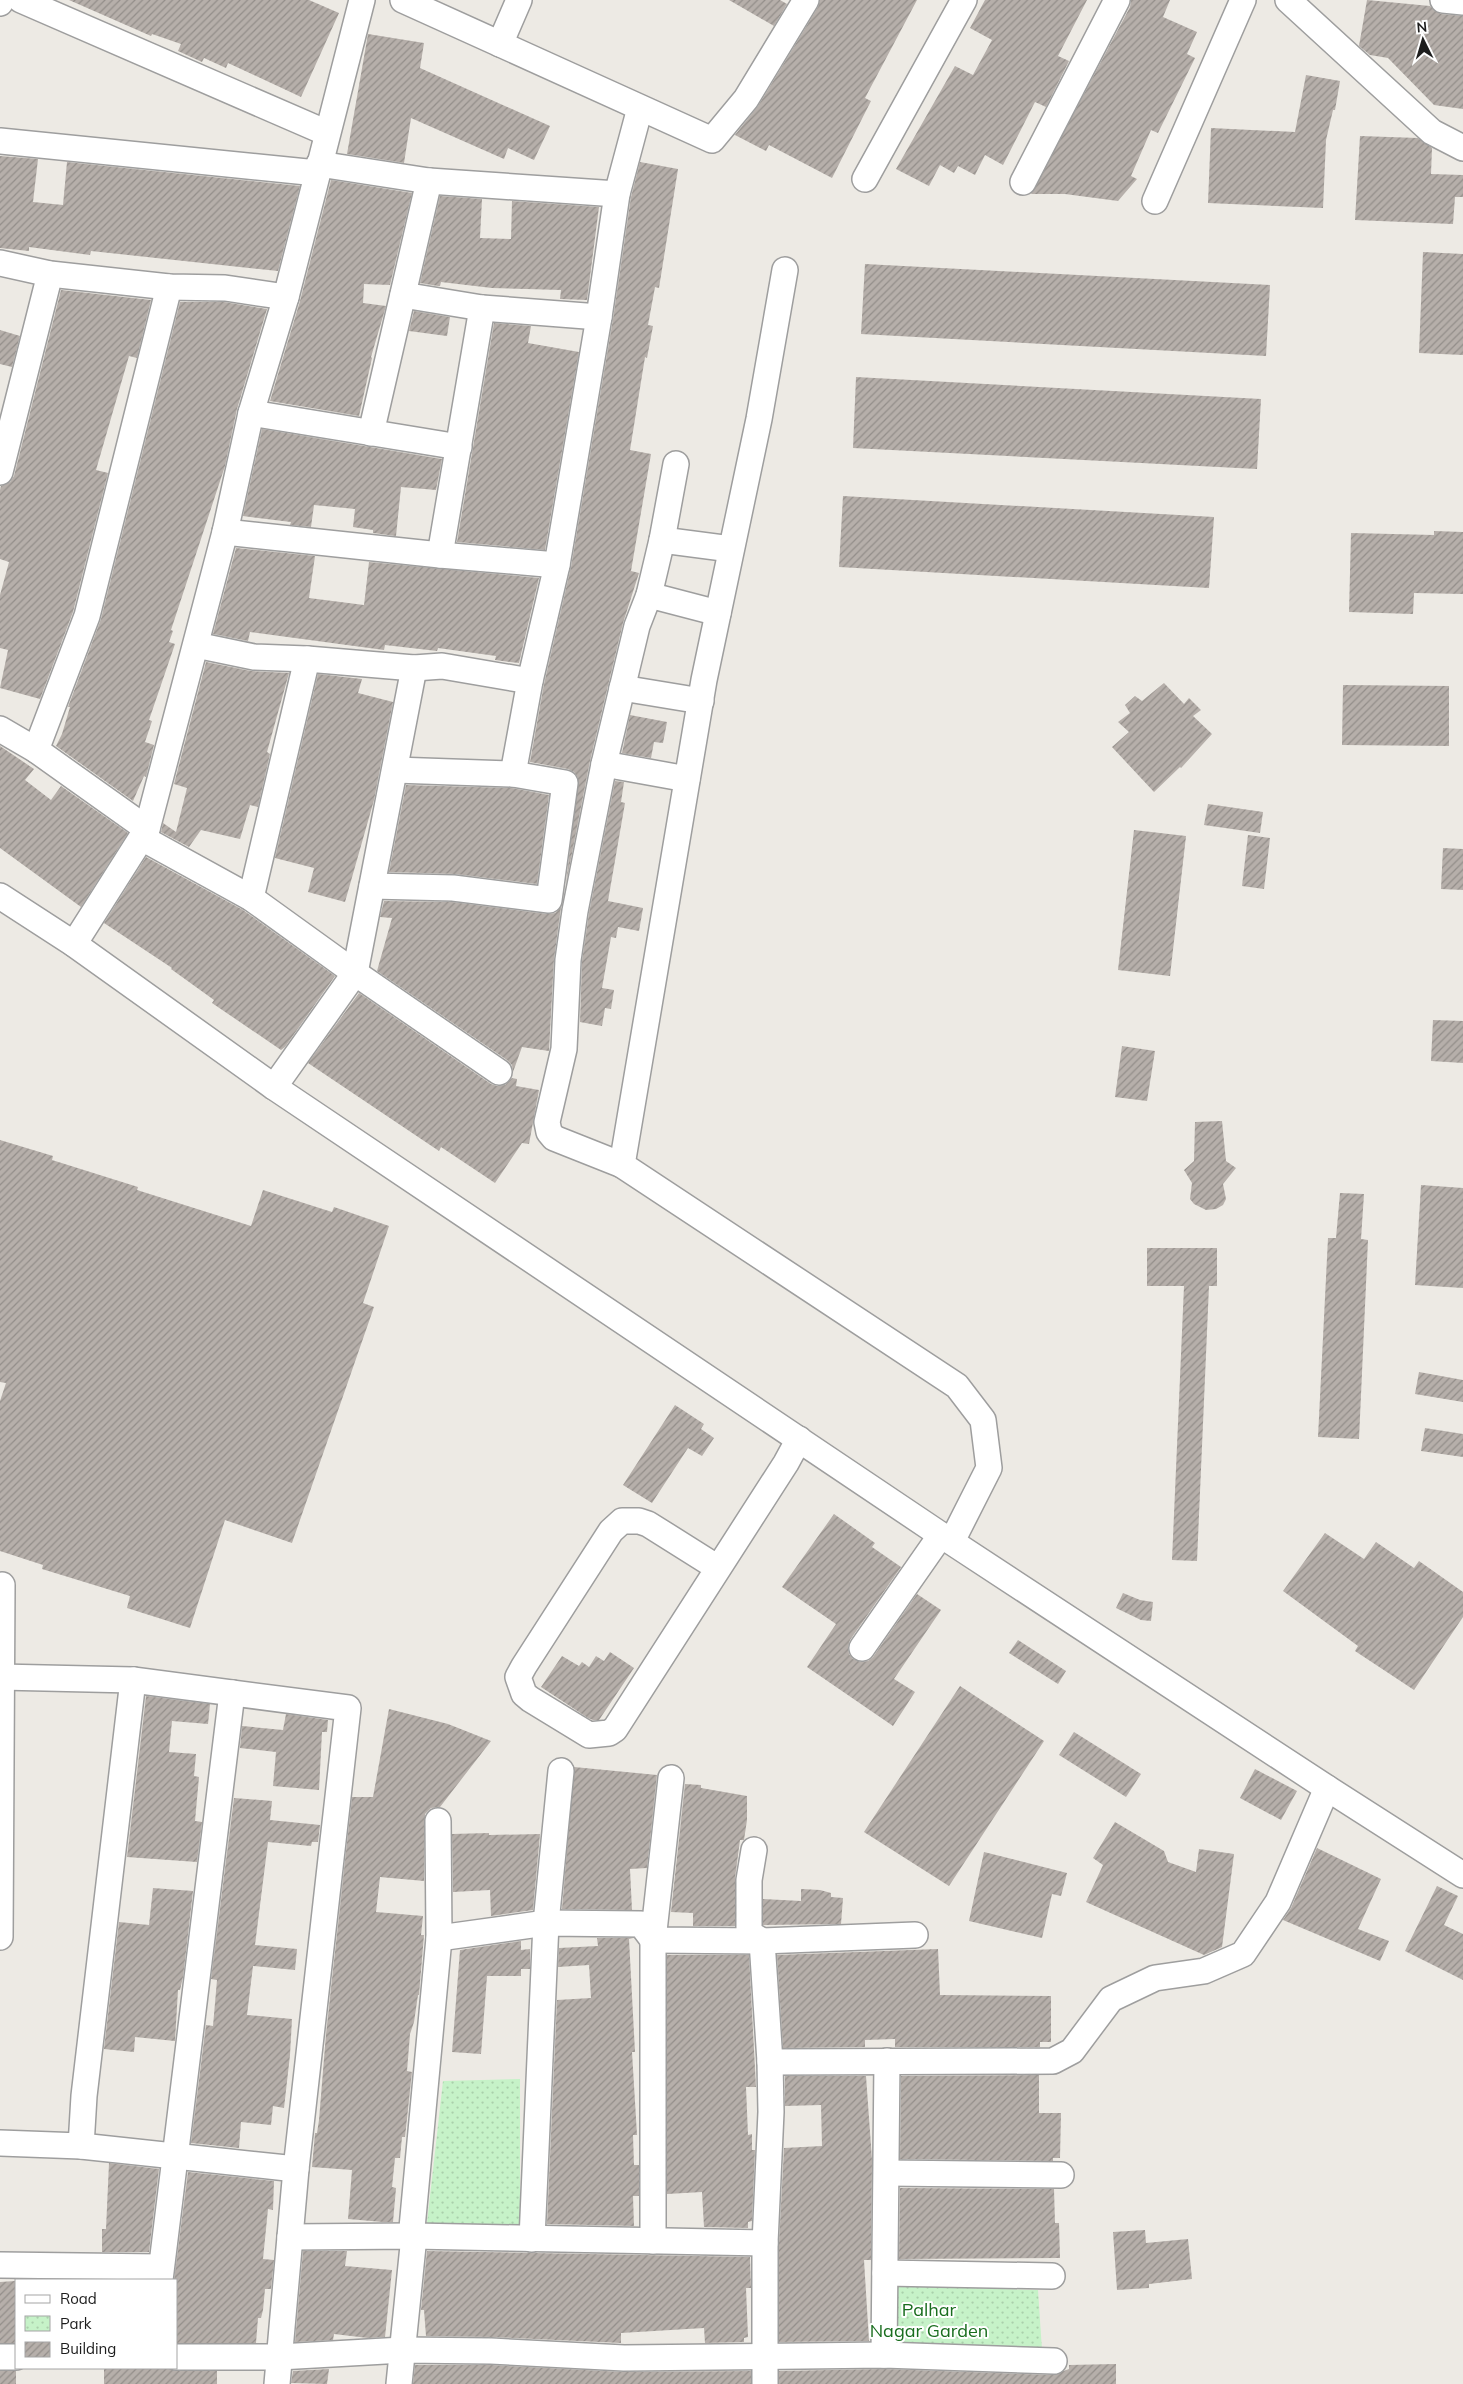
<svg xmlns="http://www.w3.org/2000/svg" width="1463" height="2384" font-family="Mulish,sans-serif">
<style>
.park{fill:url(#park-dots)}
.building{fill:url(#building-hatch)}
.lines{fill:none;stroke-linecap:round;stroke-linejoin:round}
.minor-casing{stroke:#9e9e9e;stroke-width:28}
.minor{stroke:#fff;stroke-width:25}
.labels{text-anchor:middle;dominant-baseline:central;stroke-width:4;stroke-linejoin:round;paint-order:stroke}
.park-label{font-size:18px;fill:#196d1e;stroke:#fff}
</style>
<defs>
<pattern id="park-dots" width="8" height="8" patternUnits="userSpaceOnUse" patternTransform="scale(1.25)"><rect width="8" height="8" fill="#c6f2c8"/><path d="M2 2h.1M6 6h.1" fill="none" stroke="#aacfab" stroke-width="1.8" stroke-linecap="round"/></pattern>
<pattern id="building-hatch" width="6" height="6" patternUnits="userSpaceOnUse" patternTransform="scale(1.25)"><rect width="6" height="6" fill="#b6afaa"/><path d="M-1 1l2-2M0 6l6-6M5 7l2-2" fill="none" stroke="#938e8a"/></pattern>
</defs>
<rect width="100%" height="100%" fill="#edeae4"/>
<g class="park">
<path d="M520 2079V2226L427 2223 443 2081Z"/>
<path d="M897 2286 1038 2290 1042 2350H896Z"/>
</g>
<g class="building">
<path d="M69 0H309L339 13 301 97 228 63 226 68 204 58 202 62 178 51 181 44 152 34 151 36Z"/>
<path d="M729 0H780L787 4 774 26Z"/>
<path d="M820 0H917L865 98 871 101 832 178 769 145 766 151 735 135 758 106 818 7Z"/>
<path d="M985 0H1087L1058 56 1069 61 1046 107 1035 102 1003 165 985 155 975 175 958 166 954 173 940 165 929 186 896 169 955 66 973 75 992 40 970 28Z"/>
<path d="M1131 0H1170L1163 17 1197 32 1187 54 1195 58 1158 133 1151 130 1131 176 1137 179 1118 201 1065 194H1031L1130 7Z"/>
<path d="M1367 0 1430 6 1441 14 1463 16V109L1434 105 1388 58 1370 55 1359 46Z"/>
<path d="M368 34 424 43 420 68 550 126 534 160 508 148 504 159 411 118 404 163 347 154Z"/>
<path d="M1306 75 1340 81 1335 110H1333L1326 140 1323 208 1208 203 1211 128 1295 132Z"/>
<path d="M1360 136 1418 138 1432 148 1431 174 1463 175V197H1455L1453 224 1355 220Z"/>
<path d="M0 156 38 159 33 202 63 205 67 162 300 186 278 271 91 251 90 255 29 247V251L0 248Z"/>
<path d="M640 162 678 169 659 288 655 287 648 325 653 326 647 358 645 357 630 450 651 454 631 571 639 573 623 623 590 761 566 884 578 778 574 772 568 769 530 762 544 684 571 567 613 319 631 197Z"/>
<path d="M331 180 412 193 390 285 364 284 363 303 386 306 371 357 372 358 359 416 270 401 300 301Z"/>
<path d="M440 196 482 199 480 238 511 239 512 201 599 207 587 300 560 299 561 290 492 288 441 282 440 286H438L420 283Z"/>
<path d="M1423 252 1463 254V355L1419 353Z"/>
<path d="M865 264 1270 285 1266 356 861 334Z"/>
<path d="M61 290 151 300 137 358 129 356 96 470 108 473 73 612 40 699 0 688 8 650 0 648V595L9 562 0 559V490L1 486 10 482 14 476Z"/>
<path d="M180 302H224L267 309 237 409 225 466 171 630 173 631 169 642 175 644 149 720 152 721 145 742 154 745 146 777 144 776 133 801 56 746 62 734 70 707H68L101 619Z"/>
<path d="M414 311 450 317 447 336 409 331Z"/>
<path d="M494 323 531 326 528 343 579 352 545 550 457 542Z"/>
<path d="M0 330 20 336 12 367 0 364Z"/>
<path d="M856 377 1261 399 1257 469 853 448Z"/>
<path d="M262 429 442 459 436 490 401 487 396 536 373 533V530L353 527 355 509 314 505 311 527 290 525 291 522 243 516Z"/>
<path d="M843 496 1214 517 1209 588 839 567Z"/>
<path d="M1434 531 1463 532V594L1414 593 1413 614 1349 612 1351 533 1434 535Z"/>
<path d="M236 548 315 556 309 598 364 605 369 562 539 578 519 663 495 660 496 656 438 648 437 651 385 645 384 650 250 632 248 641 213 634Z"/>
<path d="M206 662 251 671 289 673 267 752 270 754 258 807 250 805 240 839 201 830 189 847 161 832 163 823 176 832 187 788 174 784Z"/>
<path d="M318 674 362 679 358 693 393 702 374 800 345 902 308 892 314 868 275 858Z"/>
<path d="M1164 683 1184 704 1189 698 1201 710 1193 716 1212 734 1181 768 1180 767 1154 792 1112 747 1129 732 1118 722 1130 713 1125 705 1135 696 1142 701Z"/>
<path d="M1343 685 1449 686V746L1342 745Z"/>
<path d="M630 715 667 722 663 743 654 742 651 758 622 753Z"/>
<path d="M0 746 34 769 25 780 51 800 61 786 128 833 81 907 0 848Z"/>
<path d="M615 781 624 782 621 802 625 803 608 901 643 908 639 931 618 927 616 938 611 937 602 988 614 990 611 1009 605 1008 602 1026 580 1022 582 961 589 913Z"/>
<path d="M406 785 512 788 549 795 537 884 455 874 389 872Z"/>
<path d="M1208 804 1263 812 1260 833 1204 825Z"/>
<path d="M1134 830 1186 836 1170 976 1118 970Z"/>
<path d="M1248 835 1270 838 1264 889 1242 886Z"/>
<path d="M1443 848 1463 849V890L1441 889Z"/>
<path d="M146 857 243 910 335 976 285 1047 281 1050 212 1003 214 1000 171 969 172 968 104 923Z"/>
<path d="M384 901 452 902 547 914 555 913 561 907 554 959 549 1051 522 1047 513 1072 512 1065 507 1060 377 971 392 918 380 917Z"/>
<path d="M359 993 491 1084 497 1086 505 1085 512 1078 517 1079 516 1086 539 1090 529 1144 522 1143 495 1183 441 1147 439 1151 308 1063Z"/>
<path d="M1433 1020 1463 1021V1063L1431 1061Z"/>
<path d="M1122 1046 1155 1051 1147 1101 1115 1097Z"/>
<path d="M1222 1121 1226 1161 1236 1168 1223 1184 1226 1199 1223 1205 1216 1209 1206 1210 1194 1204 1190 1199 1192 1183 1184 1170 1194 1161 1195 1122Z"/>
<path d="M0 1140 53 1156 52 1160 138 1187 137 1190 251 1226 263 1190 332 1212 334 1207 389 1226 363 1303 374 1307 292 1543 225 1520 190 1628 127 1608 130 1596 42 1569 43 1565 0 1551V1401L6 1383 0 1382Z"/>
<path d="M1421 1185 1463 1188V1288L1415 1285Z"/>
<path d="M1340 1193 1364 1194 1361 1239 1368 1240 1359 1439 1318 1437 1328 1238H1336Z"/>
<path d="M1147 1248H1217V1286H1209L1197 1561 1172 1560 1184 1286H1147Z"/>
<path d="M1419 1372 1463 1380V1402L1415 1394Z"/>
<path d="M675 1405 704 1424 701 1429 714 1438 702 1456 688 1448 652 1503 623 1485Z"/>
<path d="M1425 1428 1463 1434V1457L1421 1451Z"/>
<path d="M834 1514 875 1543 872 1547 901 1567 850 1640 848 1647 849 1654 853 1659 861 1662 868 1661 873 1657 917 1594 941 1610 894 1679 915 1692 893 1726 807 1667 836 1624 782 1587Z"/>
<path d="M1325 1533 1364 1559 1376 1542 1414 1568 1419 1561 1463 1592V1617L1414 1690 1355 1651 1358 1646 1283 1591Z"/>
<path d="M1123 1593 1140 1600 1153 1602 1151 1621 1141 1620 1116 1608Z"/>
<path d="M1018 1640 1066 1671 1058 1684 1009 1653Z"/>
<path d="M610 1652 634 1668 599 1720H593L588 1718 541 1687 562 1656 579 1666 582 1662 589 1667 596 1656 604 1661Z"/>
<path d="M960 1686 1044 1741 949 1886 864 1832Z"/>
<path d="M146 1696 210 1704 208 1724 172 1721 169 1752 196 1754 194 1776 199 1777 195 1821 202 1822 197 1862 127 1857Z"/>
<path d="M389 1709 448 1724 491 1741 440 1807 431 1808 425 1814 424 1881 380 1877 376 1912 423 1916 421 1935H424L419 1995H418L414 2022 410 2034 407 2071 412 2072 405 2137H402L400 2158H395L392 2187 396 2188 393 2222H383L348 2219 352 2170 312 2167 315 2133H317L319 2120 326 2034 352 1797H373Z"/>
<path d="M286 1714 328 1720 327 1732H322L319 1790 273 1786 276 1752 240 1748 242 1726 283 1730Z"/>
<path d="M1074 1732 1141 1774 1126 1797 1059 1755Z"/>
<path d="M574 1767 657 1775 647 1868 630 1869 632 1910 562 1909Z"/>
<path d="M1255 1769 1297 1791 1281 1820 1240 1798Z"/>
<path d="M685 1784 701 1785V1788L747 1796V1820L744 1840H740L735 1878V1926H693V1913L671 1912Z"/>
<path d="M234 1798 272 1801 270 1820 320 1825 318 1842H312L311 1846 268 1842 255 1945 297 1949 295 1970 253 1966 247 2015 292 2019 290 2055 284 2108 273 2106 271 2125 241 2122 239 2148 191 2143 206 2025 213 2026 217 1980 211 1979Z"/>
<path d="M1115 1822 1164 1851 1168 1862 1196 1872 1199 1849 1234 1854 1222 1947 1204 1955 1086 1902 1103 1865 1093 1858Z"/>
<path d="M489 1833V1835L540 1834 533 1910 491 1916 490 1890 453 1892 452 1834Z"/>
<path d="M1317 1848 1381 1879 1358 1929 1389 1941 1380 1961 1283 1920 1291 1908Z"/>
<path d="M984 1852 1067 1873 1061 1896 1052 1894 1042 1938 969 1921Z"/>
<path d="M1437 1886 1458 1896 1444 1925 1463 1934V1980L1405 1951Z"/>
<path d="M153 1888 193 1891 183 1977 180 1990H178L175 2041 135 2037 134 2052 104 2049 119 1922 149 1925Z"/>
<path d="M801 1889 820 1890 831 1893V1897L843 1898 841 1924 763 1925V1899L801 1901Z"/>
<path d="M597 1938H633L629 1939 635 2052H632L637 2135H633L634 2165H639V2196H633L634 2226 547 2224 557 2000 591 1998 589 1965 558 1967 559 1948 598 1946Z"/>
<path d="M521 1941V1950L530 1949V1969H521V1976H487L481 2054 452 2052 460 1950Z"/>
<path d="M938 1949 940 1995 1051 1996V2042H1040V2047H895V2039L865 2040V2047L783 2048 777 1955Z"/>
<path d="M667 1955H749L756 2087H746L748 2135 752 2134V2150H755L752 2221 748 2222V2228L704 2227 702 2192 667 2194Z"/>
<path d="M1039 2075V2113H1061L1060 2158H1053V2161L900 2159 901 2076Z"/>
<path d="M785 2076H866L872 2160 871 2260H864L869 2341 779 2342V2243L784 2148 822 2146 821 2105 785 2106Z"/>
<path d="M109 2163 159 2169 149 2252H102V2229H106Z"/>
<path d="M188 2172 274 2181 273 2210 268 2209 263 2259 274 2260 271 2289H265L263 2310 261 2318H258L256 2343H176V2280H174Z"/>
<path d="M900 2188 1054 2189 1055 2223H1059L1060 2258 899 2259Z"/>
<path d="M1145 2230 1146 2243 1188 2239 1192 2279 1149 2284V2288L1117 2290 1113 2232Z"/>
<path d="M303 2251H347L345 2266 392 2270 385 2337 368 2338 334 2334 333 2340 295 2342Z"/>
<path d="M427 2251 750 2257 751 2288H746L748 2337 744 2338V2342L705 2343 704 2328 621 2333V2343L492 2337 426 2336 424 2310H421Z"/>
<path d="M15 2281 16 2343H0V2282Z"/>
<path d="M1116 2364V2384H779V2371L884 2369 1053 2375 1069 2369V2365Z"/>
<path d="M415 2365H491L623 2372 751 2371V2384H413Z"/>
<path d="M104 2368H167L176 2371H217V2384H104Z"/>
<path d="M329 2369 327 2384 291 2383 293 2371Z"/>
<rect x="0" y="2371" width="16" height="13"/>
</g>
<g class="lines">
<g class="minor-casing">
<g id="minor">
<path d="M21 0 327 133"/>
<path d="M403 0 712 140 746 99 806 0"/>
<path d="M1288 0 1432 132 1463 148"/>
<path d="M1443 0 1463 2"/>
<path d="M0 3 2 0"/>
<path d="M500 44 519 0"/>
<path d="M0 141 317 173"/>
<path d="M319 164 429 181 617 194"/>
<path d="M865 179 964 0"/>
<path d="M1023 182 1117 0"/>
<path d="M1155 201 1243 0"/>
<path d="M0 263 50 274 169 287 225 288 286 297"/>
<path d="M785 270 759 419 704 680 622 1165 957 1386 983 1420 989 1468 952 1541"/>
<path d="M403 295 482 308 599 317"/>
<path d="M251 413 459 447"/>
<path d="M371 433 429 181"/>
<path d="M0 472 50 274"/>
<path d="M225 532 440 555 557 565"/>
<path d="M662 540 731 549"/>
<path d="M440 555 482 308"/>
<path d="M649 595 718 613"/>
<path d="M196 645 254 657 307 659 414 668 442 666 530 681"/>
<path d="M622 688 701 701"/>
<path d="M0 729 36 750 147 829"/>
<path d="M36 750 87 616 169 287"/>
<path d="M604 764 687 779"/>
<path d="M513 774 530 681 557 565 599 317 617 194 640 108"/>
<path d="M142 838 251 898 355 973 499 1072"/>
<path d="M372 886 453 888 549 900 565 783 513 774 395 770"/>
<path d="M0 896 74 944 274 1087 941 1535 1327 1788 1463 1875"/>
<path d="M251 898 307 659"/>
<path d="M74 944 147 829 225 532 251 413 286 297 362 0"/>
<path d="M274 1087 355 973 414 668"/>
<path d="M622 1165 554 1138 549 1132 547 1122 564 1049 568 960 575 911 604 764 637 626 649 595 662 540 676 464"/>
<path d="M718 1568 648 1524 639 1521H622L611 1531 524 1666 518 1677 524 1694 530 1699 589 1735 609 1733 615 1729 786 1463 799 1439"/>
<path d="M862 1648 941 1535"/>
<path d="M0 1677 133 1680 348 1708 296 2169 277 2384"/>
<path d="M754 1850 749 1880V1933L762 1941 770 2062 771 2112 765 2243V2384"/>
<path d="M0 1937 2 1585"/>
<path d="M439 1938 546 1923 641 1924 653 1940 762 1941 915 1935"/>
<path d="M770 2062 1053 2061 1072 2051 1111 1999 1155 1978 1204 1971 1243 1954 1278 1902 1327 1788"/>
<path d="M0 2143 81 2146 296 2169"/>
<path d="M81 2146 84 2096 133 1680"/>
<path d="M887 2173 1061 2175"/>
<path d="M290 2237 414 2236 765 2243"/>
<path d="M532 2239 546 1923 561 1771"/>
<path d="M653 2241V1940L671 1778"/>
<path d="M0 2265 160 2267"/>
<path d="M885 2273 1052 2276"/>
<path d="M160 2280 232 1693"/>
<path d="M884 2355 887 2061"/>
<path d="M0 2357H16"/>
<path d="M176 2357H279L403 2350 491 2351 624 2358 884 2355 1054 2361"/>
<path d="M399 2384 414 2236 412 2228 439 1938 438 1821"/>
</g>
</g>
<use href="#minor" class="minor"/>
</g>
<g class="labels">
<g class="park-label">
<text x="929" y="2309">Palhar<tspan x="929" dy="21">Nagar Garden</tspan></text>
</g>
</g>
<rect x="15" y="2279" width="162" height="90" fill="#ffffff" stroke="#a5a5a5"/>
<rect x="25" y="2295" width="25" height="8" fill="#ffffff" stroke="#a5a5a5"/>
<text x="60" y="2304" font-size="15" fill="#1d1d1d">Road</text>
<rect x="25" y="2316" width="25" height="15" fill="url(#park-dots)" stroke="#a5a5a5"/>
<text x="60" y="2329" font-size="15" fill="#1d1d1d">Park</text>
<rect x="25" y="2342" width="25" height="15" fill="url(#building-hatch)" stroke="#a5a5a5"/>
<text x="60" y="2354" font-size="15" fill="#1d1d1d">Building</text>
<g transform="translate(1423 40) rotate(355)" stroke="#ffffff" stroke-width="4" paint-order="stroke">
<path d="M0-4L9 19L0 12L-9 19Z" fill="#1d1d1d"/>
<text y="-8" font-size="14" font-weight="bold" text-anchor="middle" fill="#1d1d1d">N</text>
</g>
</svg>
